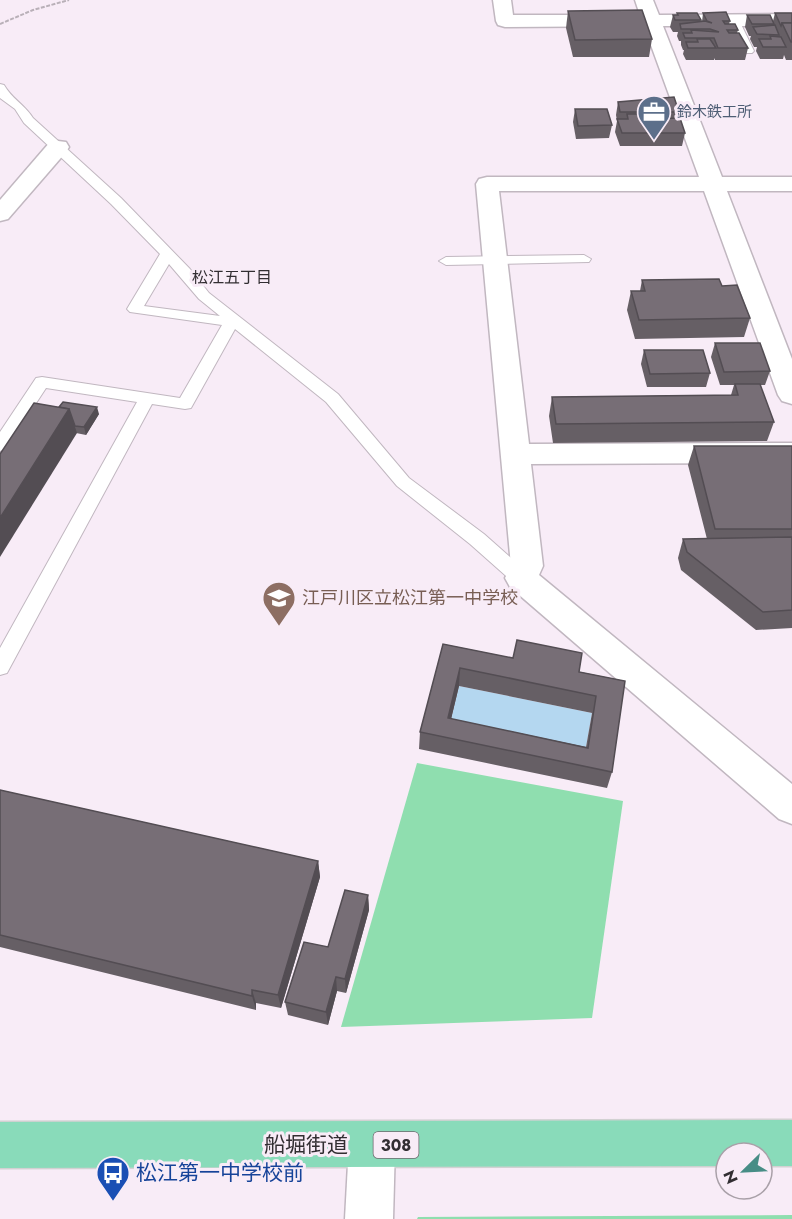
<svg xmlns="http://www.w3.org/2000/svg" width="792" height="1219" font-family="Jost,'Noto Sans JP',sans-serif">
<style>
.green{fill:#8fdeaf}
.water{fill:#b4d7f0}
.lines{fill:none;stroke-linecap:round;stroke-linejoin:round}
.lane-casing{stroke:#c1b7c0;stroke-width:2}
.street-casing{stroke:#c1b7c0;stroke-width:3}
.secondary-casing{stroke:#c1b7c0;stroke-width:3}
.primary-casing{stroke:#d2d1d2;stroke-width:3}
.path{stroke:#b9b0b8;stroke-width:2;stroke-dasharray:4 1.5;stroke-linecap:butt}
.lane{fill:#fff;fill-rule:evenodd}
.street{fill:#fff;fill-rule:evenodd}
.secondary{fill:#fff;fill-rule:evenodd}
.primary{fill:#89dbba;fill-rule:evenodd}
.wall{fill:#665f65;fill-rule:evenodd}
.shaded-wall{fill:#534d53}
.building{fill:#776e76;stroke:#534d53;stroke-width:1.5;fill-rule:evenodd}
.labels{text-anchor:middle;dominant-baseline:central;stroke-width:6;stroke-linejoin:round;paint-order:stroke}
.far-service-label{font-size:15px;fill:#4e5e75;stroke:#f8ecf7;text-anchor:start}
.far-neighbourhood-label{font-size:16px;fill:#322e32;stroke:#f8ecf7}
.shield{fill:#f8ecf7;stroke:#6d676d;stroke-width:1.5}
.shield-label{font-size:16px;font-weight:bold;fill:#322e32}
.education-label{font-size:18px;fill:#785e54;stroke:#f8ecf7;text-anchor:start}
.near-street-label{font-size:21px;fill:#322e32;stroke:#f8ecf7}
.near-transit-label{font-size:21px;fill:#164399;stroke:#f8ecf7;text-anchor:start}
</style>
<rect width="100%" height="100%" fill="#f8ecf7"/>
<g class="green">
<path d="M417 763 623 801 592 1018 341 1027Z"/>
<path d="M792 1215V1219H417L418 1217Z"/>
</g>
<path class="water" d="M459 686 592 713 583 765 447 736Z"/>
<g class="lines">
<g class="lane-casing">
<g id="lane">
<path d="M734 17 739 20 754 51 752 53H744L742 51 729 20Z"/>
<path d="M0 84 4 85C12 99 23 103 33 118L121 198 190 269 209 293 338 394 409 478 484 534 528 573 531 578 528 583 521 585 514 583 470 544 397 486 326 402 235 329 191 408 185 409 152 404 7 673 0 675V648L137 402 46 388 6 449 0 451V432L36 378 42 377 180 398 222 325 130 312 127 309 160 254 111 204 24 123 15 109 0 98ZM169 264 199 299 220 316 144 306Z"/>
<path d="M584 255 591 259 589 262 446 265 439 261 446 257Z"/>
</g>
</g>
<g class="street-casing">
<g id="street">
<path d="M493 0H511L513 15H640L635 0H653L659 15 792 14V26H663L722 177H792V191H727L792 359V404L782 401 778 395 704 191H499L529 444 792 443V463L531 464 543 566 539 575 792 784V824L779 819 510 587 505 578 511 566 476 184 479 179 487 177H699L644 26 505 27 498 25 496 21Z"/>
<path d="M58 141 66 142 69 147 66 152 8 219 0 221V200L50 142Z"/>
</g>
</g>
<g class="secondary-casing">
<path id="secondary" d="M372 1122 388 1129 395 1145 393 1219H345L349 1145 356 1129Z"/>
</g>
<g class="primary-casing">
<path id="primary" d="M792 1120V1166H762V1153H726V1166L0 1168V1122Z"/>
</g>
<path class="path" d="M0 24 33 10 69 0"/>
<use href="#lane" class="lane"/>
<use href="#street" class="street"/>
<use href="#secondary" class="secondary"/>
<use href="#primary" class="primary"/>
</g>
<g class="wall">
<path d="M568 11 652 39 649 57H573L566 28Z"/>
<path d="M677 13 701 20 700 22H702L703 13 730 21 729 24 738 30 737 33 748 48 745 60H715L714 58V60H686L683 54 684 50H683L681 45V41H679L677 36 678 32H673L670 27 673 15H677Z"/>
<path d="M775 13H792V60H786L784 55 783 59H760L756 51 757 47H754L750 39 751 36H749L745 27 747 15 773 21Z"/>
<path d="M618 102 679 112 677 118 685 133 682 146H620L615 132 617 121 616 115Z"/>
<path d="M575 109 612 125 609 138 576 139 573 122Z"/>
<path d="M642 280 722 286 750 318 744 337 635 339 627 310 631 291H640Z"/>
<path d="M715 343 770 371 765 385H760L774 422 767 441 553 443 549 416 552 397 731 395 734 385H720L711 357Z"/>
<path d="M644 350 710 373 706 387H647L641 364Z"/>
<path d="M34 403 99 414 86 435 76 433Z"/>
<path d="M694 446H792V628L756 630 681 570 678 558 683 539H707L688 465Z"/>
<path d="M443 644 625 681 612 772 607 788 419 749 420 732ZM459 686 592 713 586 747 451 719Z"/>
<path d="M0 790 318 861 320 877 281 1008 256 1003V1010L0 947Z"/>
<path d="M368 895 369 910 346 993 337 991 328 1025 288 1015 285 1002Z"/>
</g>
<g class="shaded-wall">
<path d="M97 407 99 414 86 435 84 427Z"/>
<path d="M69 409 77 433 0 557V518Z"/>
<path d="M460 668 459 686 447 736 448 718Z"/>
<path d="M318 861 320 877 281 1008 278 995Z"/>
<path d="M368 895 369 910 346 993 345 979Z"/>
<path d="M336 977 337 991 328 1025 326 1012Z"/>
<path d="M252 990 256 1003V1010L252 996Z"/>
</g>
<g class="building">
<path d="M642 10 652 39 575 40 568 11Z"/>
<path d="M726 12 730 21H723L725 24H735L738 30H727L729 33H739L748 48H718L714 38H685L683 33H692L691 30 719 32 710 29H681L680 24 705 21 712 23 707 21 703 13Z"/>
<path d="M677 13H697L701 20H675L673 15H678Z"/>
<path d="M775 13H792V23H782L781 26Z"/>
<path d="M747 15H770L774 24H752Z"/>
<path d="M782 23H792V42H791Z"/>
<path d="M775 25 779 35 757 34 753 27Z"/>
<path d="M770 36 781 37 786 47H763L759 39H771Z"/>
<path d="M697 39H710L716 48H688L686 42H698Z"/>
<path d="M674 97 679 112H620L618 102Z"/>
<path d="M575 109H607L612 125 578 126Z"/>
<path d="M627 114H651L653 119 680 118 685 133H622L617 119H628Z"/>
<path d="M719 279 722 286 737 285 750 318 639 320 631 291H645L642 280Z"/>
<path d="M715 343H760L770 371 724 372Z"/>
<path d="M644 350H703L710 373 650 374Z"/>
<path d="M735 384H760L774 422 556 424 552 397 738 395Z"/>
<path d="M63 402 97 407 84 427 75 426 69 409 59 407Z"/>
<path d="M34 403 69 409 0 518V454Z"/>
<path d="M694 446H792V529H715Z"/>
<path d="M792 537V610L763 612 687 552 683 539Z"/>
<path d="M517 640 582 653 579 672 625 681 612 772 420 732 443 644 513 658ZM460 668 596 696 588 748 448 718Z"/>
<path d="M0 790 318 861 278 995 252 990V996L0 935Z"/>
<path d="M345 890 368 895 345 979 336 977 326 1012 285 1002 304 942 328 947Z"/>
</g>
<defs>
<g id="office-pin" transform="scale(1.725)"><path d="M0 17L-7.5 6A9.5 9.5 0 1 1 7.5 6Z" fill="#5c6f8a" stroke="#f8ecf7"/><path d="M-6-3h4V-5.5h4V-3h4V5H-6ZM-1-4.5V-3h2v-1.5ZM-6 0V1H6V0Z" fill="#fff"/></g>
<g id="school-pin" transform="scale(1.725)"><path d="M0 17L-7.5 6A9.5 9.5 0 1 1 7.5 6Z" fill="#8d6e63" stroke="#f8ecf7"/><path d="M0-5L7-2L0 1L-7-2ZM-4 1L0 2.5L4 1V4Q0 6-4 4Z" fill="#fff"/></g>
<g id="bus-pin" transform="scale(1.725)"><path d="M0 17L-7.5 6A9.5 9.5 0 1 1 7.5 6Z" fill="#1a4fb4" stroke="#f8ecf7"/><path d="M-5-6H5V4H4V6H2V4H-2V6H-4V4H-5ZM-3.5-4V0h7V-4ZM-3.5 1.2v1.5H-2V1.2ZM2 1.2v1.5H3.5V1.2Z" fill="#fff"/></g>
</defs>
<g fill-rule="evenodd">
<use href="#office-pin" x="654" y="112"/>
<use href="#school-pin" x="279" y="598"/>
<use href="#bus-pin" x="113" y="1173"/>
</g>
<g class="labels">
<g class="far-service-label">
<text x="677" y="112">鈴木鉄工所</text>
</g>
<g class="far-neighbourhood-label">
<text x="232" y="277">松江五丁目</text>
</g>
<rect class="shield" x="373.5" y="1132" width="45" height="26" rx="4.5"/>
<g class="shield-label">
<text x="396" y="1145">308</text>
</g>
<g class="education-label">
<text x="302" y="598">江戸川区立松江第一中学校</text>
</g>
<g class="near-street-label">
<text x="306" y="1145">船堀街道</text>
</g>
<g class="near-transit-label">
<text x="136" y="1173">松江第一中学校前</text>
</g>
</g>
<g transform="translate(744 1171) rotate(246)"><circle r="28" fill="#f8ecf7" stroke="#a9a0a8" stroke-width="1.5"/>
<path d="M0-4.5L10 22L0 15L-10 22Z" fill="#478d86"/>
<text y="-9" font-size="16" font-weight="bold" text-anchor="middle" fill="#322e32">N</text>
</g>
</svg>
